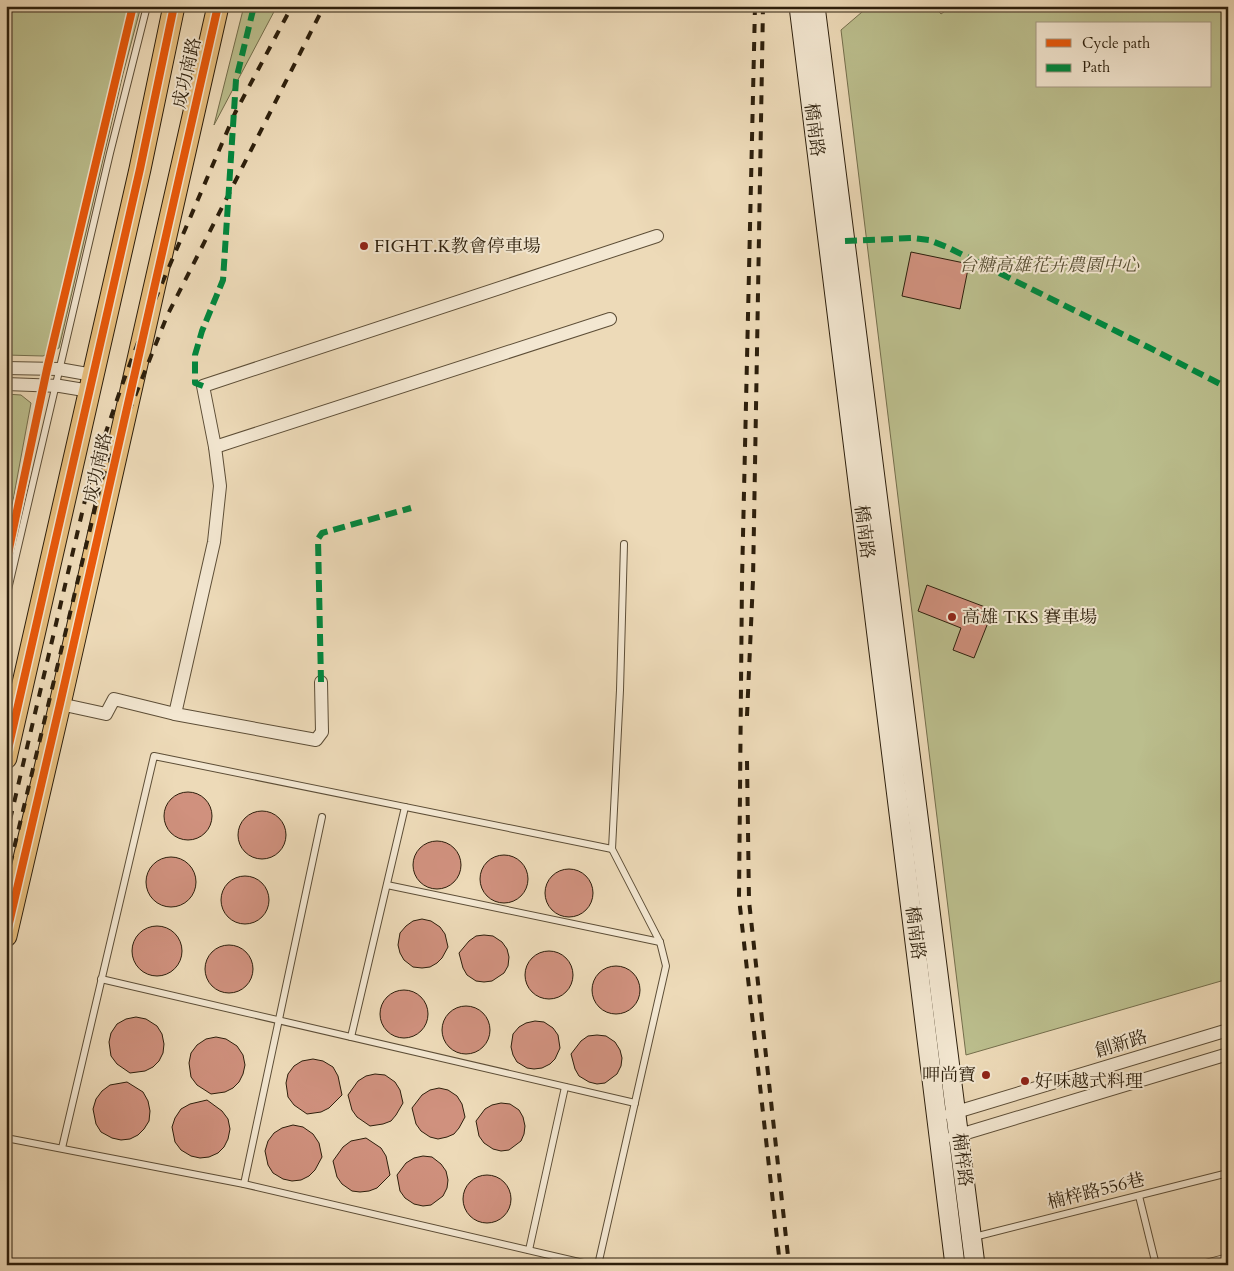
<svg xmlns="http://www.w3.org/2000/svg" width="1234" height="1271" font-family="Cardo,'Noto Serif TC',serif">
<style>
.green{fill:#bbbe8d;stroke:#746e4c;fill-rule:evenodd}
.building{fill:#d0917e;stroke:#2d1f0c}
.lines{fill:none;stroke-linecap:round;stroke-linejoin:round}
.lane-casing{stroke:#5d4e37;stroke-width:8}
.street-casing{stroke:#5d4e37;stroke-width:14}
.secondary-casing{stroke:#2d1f0c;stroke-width:21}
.primary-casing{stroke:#2d1f0c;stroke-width:23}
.lane{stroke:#f3e7d1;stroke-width:6}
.street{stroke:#f3e7d1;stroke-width:12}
.secondary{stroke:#f3e7d1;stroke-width:19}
.primary{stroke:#e6bd7c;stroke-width:21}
.rail{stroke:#2d1f0c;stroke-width:4;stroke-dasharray:9 9;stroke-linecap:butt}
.quiet{stroke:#00873e;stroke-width:6;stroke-dasharray:12 6;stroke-linecap:butt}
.cycleway-casing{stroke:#f3e7d1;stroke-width:11}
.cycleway{stroke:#e8590c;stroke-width:8}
.poi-dot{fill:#8f2418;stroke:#f3e7d1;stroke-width:2}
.labels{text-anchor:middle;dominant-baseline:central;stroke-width:4;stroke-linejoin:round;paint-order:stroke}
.street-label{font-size:18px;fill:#2d1f0c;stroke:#f3e7d1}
.poi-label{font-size:18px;fill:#2d1f0c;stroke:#f3e7d1;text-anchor:start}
.park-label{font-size:18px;font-style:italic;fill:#584f33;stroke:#f3e7d1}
</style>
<rect width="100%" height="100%" fill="#eddab8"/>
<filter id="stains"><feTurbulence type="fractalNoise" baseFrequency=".004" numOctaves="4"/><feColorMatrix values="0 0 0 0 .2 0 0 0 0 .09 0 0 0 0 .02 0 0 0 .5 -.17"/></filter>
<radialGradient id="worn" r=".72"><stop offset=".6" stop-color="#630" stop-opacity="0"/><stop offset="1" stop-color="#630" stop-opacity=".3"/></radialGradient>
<g class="green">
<path d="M6 6H141L123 74 59 348 43 356 6 355Z"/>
<path d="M244 6H277L214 125Z"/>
<path d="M869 6H934L941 14 952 6H1215L1228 9V979L966 1055 841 30ZM1038 24H1210V86H1038Z"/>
<path d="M6 394 21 395 31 403 6 538Z"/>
</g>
<g class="building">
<path d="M911 252 969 264 960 309 902 296Z"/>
<path d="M927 585 993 610 974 658 953 650 961 628 918 611Z"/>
<circle cx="188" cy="816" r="24"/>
<circle cx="262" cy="835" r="24"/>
<circle cx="437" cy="865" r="24"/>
<circle cx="504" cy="879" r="24"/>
<circle cx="171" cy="882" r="25"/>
<circle cx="569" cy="893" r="24"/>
<circle cx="245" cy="900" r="24"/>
<path d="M422 919 431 921 440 927 445 934 448 947 442 958 437 963 430 967 422 968 413 967 404 960 400 953 398 945 400 933 406 926 413 921Z"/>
<circle cx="157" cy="951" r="25"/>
<path d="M484 935 493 936 502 942 507 949 509 957 508 966 504 973 492 981 484 982 476 981 467 975 463 968 459 953 469 941 476 936Z"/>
<circle cx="229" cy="969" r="24"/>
<circle cx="549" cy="975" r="24"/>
<circle cx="616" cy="990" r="24"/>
<circle cx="404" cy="1014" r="24"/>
<circle cx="466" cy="1030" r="24"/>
<path d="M136 1017 146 1019 157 1026 162 1034 164 1044 163 1053 159 1061 153 1067 145 1071 130 1073 117 1064 111 1056 109 1042 111 1033 117 1024 126 1019Z"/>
<path d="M535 1021 544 1022 553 1028 558 1035 560 1048 555 1059 550 1064 542 1068 534 1069 527 1068 517 1062 513 1055 511 1047 513 1034 519 1027 526 1023Z"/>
<path d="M597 1035 606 1036 615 1042 620 1050 622 1058 621 1066 617 1074 605 1083 597 1084 589 1082 579 1076 575 1069 571 1054 581 1041 588 1036Z"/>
<path d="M216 1037 226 1039 237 1046 243 1055 245 1065 243 1074 239 1082 233 1088 225 1092 211 1094 197 1085 191 1077 189 1063 191 1053 197 1045 206 1039Z"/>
<path d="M313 1059 323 1061 333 1067 338 1076 342 1095 329 1108 321 1112 307 1114 294 1105 288 1097 286 1083 288 1074 294 1066 302 1061Z"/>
<path d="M375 1074 385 1075 395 1082 400 1090 403 1103 396 1115 391 1121 383 1124 370 1126 357 1117 352 1110 348 1095 358 1081 366 1076Z"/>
<path d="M127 1082 143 1092 148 1101 150 1111 149 1121 144 1129 138 1135 130 1139 121 1140 112 1138 101 1132 96 1124 93 1109 96 1099 102 1091 110 1085Z"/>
<path d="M439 1088 448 1090 457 1096 462 1104 465 1117 459 1128 454 1134 447 1137 438 1139 430 1137 421 1131 416 1124 412 1108 422 1095 430 1090Z"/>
<path d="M207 1100 222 1111 228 1119 230 1129 228 1139 224 1147 218 1153 209 1157 200 1158 191 1156 181 1150 175 1142 172 1127 175 1118 181 1109 190 1104Z"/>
<path d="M501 1103 510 1104 519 1110 523 1117 525 1126 524 1134 521 1141 509 1150 501 1151 493 1149 484 1143 479 1136 476 1121 485 1109 492 1105Z"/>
<path d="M293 1125 303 1127 313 1134 319 1143 322 1157 315 1170 309 1176 301 1180 292 1181 283 1179 273 1173 268 1165 265 1151 268 1141 274 1133 282 1128Z"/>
<path d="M366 1138 381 1148 386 1156 390 1175 377 1188 369 1191 360 1192 352 1191 342 1184 337 1177 333 1161 343 1147 351 1141Z"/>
<path d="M423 1156 432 1157 441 1164 446 1171 448 1180 447 1188 443 1196 431 1205 423 1206 414 1204 405 1198 400 1191 397 1175 406 1163 414 1158Z"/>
<circle cx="487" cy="1199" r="24"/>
</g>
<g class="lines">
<g class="lane-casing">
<g id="lane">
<path d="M6 598 110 153 147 6"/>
<path d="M387 885 660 942"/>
<path d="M101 979 635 1103"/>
<path d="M351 1037 405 807"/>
<path d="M6 1138 244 1184 592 1265"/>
<path d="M62 1148 154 756 612 849"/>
<path d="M244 1184 322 817"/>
<path d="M1139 1196 1156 1265"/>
<path d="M974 1237 1228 1173"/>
<path d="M529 1250 565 1087"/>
<path d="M598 1265 666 966 660 942 612 849 620 690 624 544"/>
<path d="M1198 1265 1228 1257"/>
</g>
</g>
<g class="street-casing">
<g id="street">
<path d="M6 368 59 369 93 375"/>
<path d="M6 384 60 386 90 391"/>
<path d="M215 447 610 319"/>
<path d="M60 704 106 714 114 699 175 714 316 740 322 732 321 682"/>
<path d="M175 714 214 542 220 486 215 447 203 386 657 236"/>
<path d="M950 1114 1228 1030"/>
<path d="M953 1137 1228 1054"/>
</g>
</g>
<g class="secondary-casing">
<g id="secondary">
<path d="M799 6 955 1265"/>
<path d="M815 6 975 1265"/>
</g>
</g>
<g class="primary-casing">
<g id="primary">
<path d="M6 758 140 169 174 6"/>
<path d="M6 936 60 704 218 6"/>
</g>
</g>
<use href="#lane" class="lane"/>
<use href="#street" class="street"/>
<use href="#secondary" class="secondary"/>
<use href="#primary" class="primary"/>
<g class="rail">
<path d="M755 6 742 580 739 898 780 1265"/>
<path d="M747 716 753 580 763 6"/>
<path d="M747 761 749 901 789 1265"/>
<path d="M6 837 90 479 122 385 148 316 235 113 292 6"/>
<path d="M6 882 102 479 167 316 324 6"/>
</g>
<g class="quiet">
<path d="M845 241 913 238 929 240 947 247 1148 347 1228 388"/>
<path d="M203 386 195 383V355L202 331 223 280 236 80 254 6"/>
<path d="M321 682 318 539 322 533 411 508"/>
</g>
<g class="cycleway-casing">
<g id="cycleway">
<path d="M6 563 47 369 133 6"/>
<path d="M6 758 140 169 174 6"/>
<path d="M6 936 60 704 218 6"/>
</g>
</g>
<use href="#cycleway" class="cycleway"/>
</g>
<g class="poi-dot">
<circle cx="364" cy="246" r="5"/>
<circle cx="952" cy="617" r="5"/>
<circle cx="986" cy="1075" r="5"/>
<circle cx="1025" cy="1081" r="5"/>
</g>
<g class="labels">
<g class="street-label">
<text transform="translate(187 73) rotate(-77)">成功南路</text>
<text transform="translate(814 130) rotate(83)">橋南路</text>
<text transform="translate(98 468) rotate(-77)">成功南路</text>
<text transform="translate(864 532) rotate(83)">橋南路</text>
<text transform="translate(915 933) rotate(83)">橋南路</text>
<text transform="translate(1121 1044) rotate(-17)">創新路</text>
<text transform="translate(962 1160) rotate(83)">楠梓路</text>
<text transform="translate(1096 1191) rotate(-14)">楠梓路556巷</text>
</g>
<g class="poi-label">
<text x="374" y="246">FIGHT.K教會停車場</text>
<text x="962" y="617">高雄 TKS 賽車場</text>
<text x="976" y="1075" text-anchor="end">呷尚寶</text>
<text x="1035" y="1081">好味越式料理</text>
</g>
<g class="park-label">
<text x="1049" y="265">台糖高雄花卉農園中心</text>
</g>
</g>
<rect width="1234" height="1271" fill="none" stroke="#eddab8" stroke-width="25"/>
<rect x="8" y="8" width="1219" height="1256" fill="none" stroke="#2d1f0c" stroke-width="2.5"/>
<rect x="12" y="12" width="1209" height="1246" fill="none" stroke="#2d1f0c"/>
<rect x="1036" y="22" width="175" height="65" fill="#f3e7d1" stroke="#a49782"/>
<rect x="1046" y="39" width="25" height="8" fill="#e8590c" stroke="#a49782"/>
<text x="1082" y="48" font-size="15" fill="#2d1f0c">Cycle path</text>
<rect x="1046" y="64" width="25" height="8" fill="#00873e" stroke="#a49782"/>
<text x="1082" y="72" font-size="15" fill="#2d1f0c">Path</text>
<rect width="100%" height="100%" filter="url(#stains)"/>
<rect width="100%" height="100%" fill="url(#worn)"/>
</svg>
